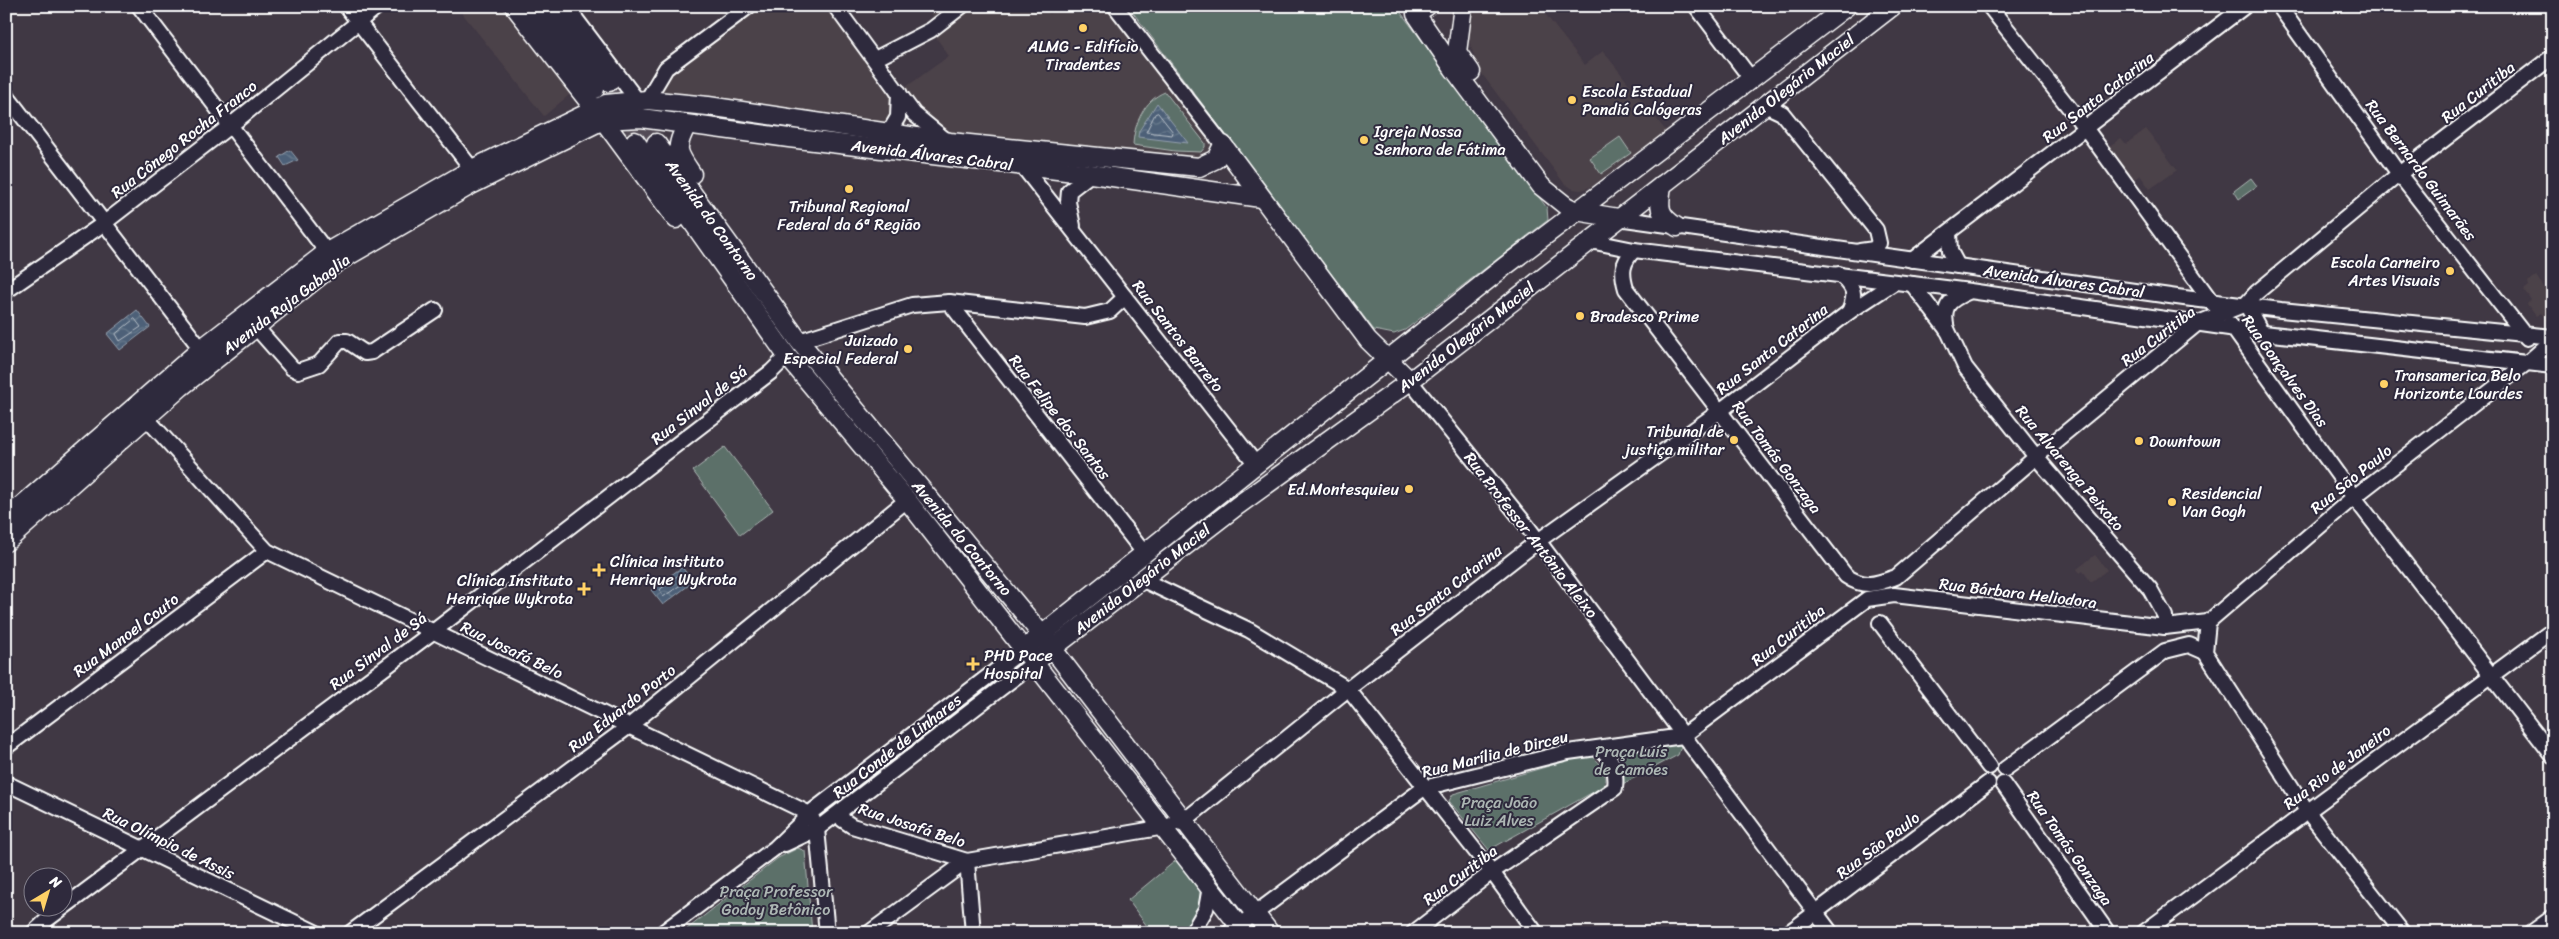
<svg xmlns="http://www.w3.org/2000/svg" width="2559" height="939" font-family="Sriracha,sans-serif">
<style>
.built{fill:#4c4249}
.green{fill:#5b6f69;stroke:#adb7b4}
.water{fill:url(#water-waves);stroke:#94a0ae}
.lines{fill:none;stroke-linecap:round;stroke-linejoin:round}
.shore{stroke:#b8c0c9;stroke-width:1}
.major-tunnel{stroke:#534c57;stroke-width:18;stroke-dasharray:18 9;stroke-linecap:butt}
.minor-casing{stroke:#fff;stroke-width:18}
.major-casing{stroke:#fff;stroke-width:21}
.minor{stroke:#2f2a3d;stroke-width:14}
.major{stroke:#2f2a3d;stroke-width:18}
.poi-dot{fill:#ffd166;stroke:#2f2a3d;stroke-width:2}
.labels{text-anchor:middle;dominant-baseline:central;stroke-width:4;stroke-linejoin:round;paint-order:stroke}
.poi-label{font-size:16px;fill:#fff;stroke:#2f2a3d;text-anchor:start}
.street-label{font-size:16px;fill:#fff;stroke:#2f2a3d}
.park-label{font-size:16px;fill:#adb7b4;stroke:#2f2a3d}
</style>
<defs>
<pattern id="water-waves" width="16" height="10" patternUnits="userSpaceOnUse" patternTransform="scale(1.25)"><rect width="16" height="10" fill="#4d6178"/><path d="M0 5q4-4 8 0t8 0" fill="none" stroke="#68798c"/></pattern>
</defs>
<rect width="100%" height="100%" fill="#403844"/>
<filter id="ink" filterUnits="userSpaceOnUse"><feTurbulence type="fractalNoise" baseFrequency=".02" numOctaves="2"/><feDisplacementMap in="SourceGraphic" scale="10" xChannelSelector="R" yChannelSelector="G"/><feConvolveMatrix kernelMatrix="1 2 1 2 8 2 1 2 1" color-interpolation-filters="sRGB"/></filter>
<g filter="url(#ink)">
<g class="built">
<path d="M470 6H512L575 90 544 116 462 13Z"/>
<path d="M763 6H824L873 68 899 92 949 56 931 30 939 24 925 6H1044L1050 14 1060 6H1115L1223 145 1208 164 950 142 909 119 900 94 888 134 658 101 671 71Z"/>
<path d="M1471 6H1539L1585 65 1603 51 1666 131 1591 187 1581 190 1573 189 1564 183 1479 70 1468 38Z"/>
<path d="M2146 129 2177 170 2150 189 2140 175 2133 180 2108 147 2121 138 2126 144Z"/>
<path d="M2536 276 2553 300V320L2549 323 2541 313 2536 316 2527 304 2531 300 2524 290 2529 286 2528 282Z"/>
<path d="M2095 555 2107 570 2091 582 2083 571 2080 573 2077 569Z"/>
</g>
<g class="green">
<path d="M1128 6H1396L1547 208 1548 220 1405 330 1394 334 1374 330Z"/>
<path d="M1165 92 1205 143V147L1201 152 1175 151 1133 145C1134 124 1144 100 1165 92Z"/>
<path d="M1620 137 1631 153 1601 174 1590 158Z"/>
<path d="M2251 178 2257 186 2239 199 2234 191Z"/>
<path d="M725 447 773 510 740 535 693 471Z"/>
<path d="M1684 738 1678 755 1615 788 1604 751Z"/>
<path d="M1590 754C1601 764 1608 771 1604 786L1489 850 1449 801 1453 794Z"/>
<path d="M798 848 805 851 812 933H682L778 858Z"/>
<path d="M1180 857 1200 882V907L1188 933H1152L1128 900Z"/>
</g>
<g class="water">
<path d="M1157 103 1188 143 1138 137 1139 131Z"/>
<path d="M290 150 298 160 285 166 279 157Z"/>
<path d="M137 310 150 327 120 350 107 334Z"/>
<path d="M682 567 693 582 663 605 651 590Z"/>
</g>
<g class="lines">
<g class="shore">
<path d="M1158 113 1173 132 1172 135 1146 132 1155 114Z"/>
<path d="M135 319 141 327 120 341 116 334Z"/>
<path d="M679 575 682 576 685 582 663 597 660 590Z"/>
</g>
<g class="major-tunnel">
<path d="M609 82 656 143"/>
<path d="M610 109 635 141"/>
</g>
<g class="minor-casing">
<g id="minor">
<path d="M139 6 333 260"/>
<path d="M346 6 472 169"/>
<path d="M566 6 637 100"/>
<path d="M835 6 914 114 947 141"/>
<path d="M1115 6 1223 145"/>
<path d="M1696 6 1752 80"/>
<path d="M1989 6 2086 129 2214 305"/>
<path d="M2279 6 2399 174 2527 338"/>
<path d="M875 59 931 30 962 6"/>
<path d="M6 95 201 349"/>
<path d="M647 100 666 68 749 6"/>
<path d="M1767 106 1782 113 1876 230 1879 243 1874 249 1860 251"/>
<path d="M888 134 898 117 899 92"/>
<path d="M1020 163 1255 463"/>
<path d="M1618 218 2184 298 2281 310 2553 337"/>
<path d="M1073 226 1068 202 1069 191 1091 174"/>
<path d="M1949 233 1950 251 1958 266"/>
<path d="M1590 241 1634 250 1970 291 2264 333 2553 366"/>
<path d="M1634 250C1622 263 1621 272 1626 289L1846 576C1865 589 1876 584 1896 577L2036 457 2198 323 2246 304 2256 293 2399 174 2553 56"/>
<path d="M1912 260 2245 6"/>
<path d="M1839 274C1854 287 1857 293 1849 312"/>
<path d="M1912 284 1948 331 1965 367 2036 457 2150 589 2165 616V627"/>
<path d="M6 291 103 224 231 125 378 6"/>
<path d="M949 302 1144 553"/>
<path d="M2246 304 2261 332"/>
<path d="M2230 324 2354 497 2553 756"/>
<path d="M255 326 292 368 298 371 319 364 340 341H347L365 353 372 352 435 310"/>
<path d="M1947 330C1942 307 1947 301 1968 292"/>
<path d="M799 341 912 305 949 302 1085 317 1110 311 1125 297"/>
<path d="M1410 381 1527 526 1831 933"/>
<path d="M140 411 267 551 810 814 817 829 827 933"/>
<path d="M1141 579 1249 630 1348 689 1492 872 1536 933"/>
<path d="M2208 622 2205 652 2307 811 2403 933"/>
<path d="M1880 623 1989 767"/>
<path d="M6 747 267 551"/>
<path d="M2005 769 2165 651 2189 645 2205 652"/>
<path d="M6 783 317 933"/>
<path d="M2003 784 2108 933"/>
<path d="M840 812 843 820 852 826 967 861 973 933"/>
<path d="M785 844 817 829 1035 662"/>
<path d="M33 933 48 919 434 631 771 372 787 356"/>
<path d="M350 933 628 727 907 500"/>
<path d="M662 933 775 848 814 810 1024 649"/>
<path d="M869 933 967 861 1165 827 1185 820 1348 689 1538 541 1720 411 1849 312 1895 282"/>
<path d="M1192 933 1206 909 1210 887"/>
<path d="M1229 933 1424 788 1568 752 1683 736 1867 599 1894 595 2165 627 2208 622 2354 497 2528 362 2553 340"/>
<path d="M1413 933 1492 872 1615 788C1617 771 1613 759 1600 748"/>
<path d="M1788 933 1988 783"/>
<path d="M2143 933 2553 630"/>
<path d="M2531 933 2553 917"/>
</g>
</g>
<g class="major-casing">
<g id="major">
<path d="M514 6 603 120 676 219"/>
<path d="M531 6 595 89"/>
<path d="M550 6 609 82"/>
<path d="M1427 6 1416 14 1453 68 1541 186 1566 206 1576 211 1618 218"/>
<path d="M1463 6 1457 52 1471 72"/>
<path d="M687 125C674 149 677 152 692 174"/>
<path d="M635 141 787 356 907 500 1245 933"/>
<path d="M656 143 799 341 1042 635 1270 933"/>
<path d="M1662 185C1659 206 1657 215 1677 227"/>
<path d="M6 519 201 349 327 252 472 169 606 104 647 100 708 106 950 142 1199 167 1216 159 1223 145 1368 340 1410 381"/>
<path d="M6 542 181 387 336 263 471 185 603 120 641 118 789 138 1091 174 1261 198"/>
<path d="M1024 649 1504 267 1847 6"/>
<path d="M1035 662 1237 506 1410 381 1893 6"/>
</g>
</g>
<use href="#minor" class="minor"/>
<use href="#major" class="major"/>
</g>
</g>
<g class="poi-dot">
<circle cx="1083" cy="28" r="5"/>
<circle cx="1572" cy="100" r="5"/>
<circle cx="1364" cy="140" r="5"/>
<circle cx="849" cy="189" r="5"/>
<circle cx="2450" cy="271" r="5"/>
<circle cx="1580" cy="316" r="5"/>
<circle cx="908" cy="349" r="5"/>
<circle cx="2384" cy="384" r="5"/>
<circle cx="1734" cy="440" r="5"/>
<circle cx="2139" cy="441" r="5"/>
<circle cx="1409" cy="489" r="5"/>
<circle cx="2172" cy="502" r="5"/>
<path d="M596.5 562.5h5v5h5v5h-5v5h-5v-5h-5v-5h5z"/>
<path d="M581.5 581.5h5v5h5v5h-5v5h-5v-5h-5v-5h5z"/>
<path d="M970.5 656.5h5v5h5v5h-5v5h-5v-5h-5v-5h5z"/>
</g>
<g class="labels">
<g class="poi-label">
<text x="1083" y="46" text-anchor="middle">ALMG - Edifício<tspan x="1083" dy="18">Tiradentes</tspan></text>
<text x="1582" y="91">Escola Estadual<tspan x="1582" dy="18">Pandiá Calógeras</tspan></text>
<text x="1374" y="131">Igreja Nossa<tspan x="1374" dy="18">Senhora de Fátima</tspan></text>
<text x="849" y="206" text-anchor="middle">Tribunal Regional<tspan x="849" dy="18">Federal da 6ª Região</tspan></text>
<text x="2440" y="262" text-anchor="end">Escola Carneiro<tspan x="2440" dy="18">Artes Visuais</tspan></text>
<text x="1590" y="316">Bradesco Prime</text>
<text x="898" y="340" text-anchor="end">Juizado<tspan x="898" dy="18">Especial Federal</tspan></text>
<text x="2394" y="375">Transamerica Belo<tspan x="2394" dy="18">Horizonte Lourdes</tspan></text>
<text x="1724" y="431" text-anchor="end">Tribunal de<tspan x="1724" dy="18">justiça militar</tspan></text>
<text x="2149" y="441">Downtown</text>
<text x="1399" y="489" text-anchor="end">Ed.Montesquieu</text>
<text x="2182" y="493">Residencial<tspan x="2182" dy="18">Van Gogh</tspan></text>
<text x="610" y="561">Clínica instituto<tspan x="610" dy="18">Henrique Wykrota</tspan></text>
<text x="573" y="580" text-anchor="end">Clínica Instituto<tspan x="573" dy="18">Henrique Wykrota</tspan></text>
<text x="984" y="655">PHD Pace<tspan x="984" dy="18">Hospital</tspan></text>
</g>
<g class="street-label">
<text transform="translate(1786 89) rotate(-38)">Avenida Olegário Maciel</text>
<text transform="translate(2478 92) rotate(-38)">Rua Curitiba</text>
<text transform="translate(2098 97) rotate(-38)">Rua Santa Catarina</text>
<text transform="translate(184 139) rotate(-38)">Rua Cônego Rocha Franco</text>
<text transform="translate(932 155) rotate(7)">Avenida Álvares Cabral</text>
<text transform="translate(2421 170) rotate(53)">Rua Bernardo Guimarães</text>
<text transform="translate(712 220) rotate(54)">Avenida do Contorno</text>
<text transform="translate(2064 281) rotate(8)">Avenida Álvares Cabral</text>
<text transform="translate(286 304) rotate(-37)">Avenida Raja Gabaglia</text>
<text transform="translate(1178 336) rotate(52)">Rua Santos Barreto</text>
<text transform="translate(2158 336) rotate(-37)">Rua Curitiba</text>
<text transform="translate(1466 337) rotate(-38)">Avenida Olegário Maciel</text>
<text transform="translate(1772 349) rotate(-38)">Rua Santa Catarina</text>
<text transform="translate(2285 371) rotate(54)">Rua Gonçalves Dias</text>
<text transform="translate(699 405) rotate(-38)">Rua Sinval de Sá</text>
<text transform="translate(1060 417) rotate(52)">Rua Felipe dos Santos</text>
<text transform="translate(1777 457) rotate(53)">Rua Tomás Gonzaga</text>
<text transform="translate(2070 468) rotate(50)">Rua Alvarenga Peixoto</text>
<text transform="translate(2351 479) rotate(-39)">Rua São Paulo</text>
<text transform="translate(1531 535) rotate(52)">Rua Professor Antônio Aleixo</text>
<text transform="translate(962 538) rotate(50)">Avenida do Contorno</text>
<text transform="translate(1142 579) rotate(-38)">Avenida Olegário Maciel</text>
<text transform="translate(1446 590) rotate(-38)">Rua Santa Catarina</text>
<text transform="translate(2018 593) rotate(7)">Rua Bárbara Heliodora</text>
<text transform="translate(126 635) rotate(-37)">Rua Manoel Couto</text>
<text transform="translate(1788 635) rotate(-38)">Rua Curitiba</text>
<text transform="translate(512 650) rotate(26)">Rua Josafá Belo</text>
<text transform="translate(378 651) rotate(-37)">Rua Sinval de Sá</text>
<text transform="translate(622 708) rotate(-38)">Rua Eduardo Porto</text>
<text transform="translate(897 746) rotate(-38)">Rua Conde de Linhares</text>
<text transform="translate(1495 754) rotate(-14)">Rua Marília de Dirceu</text>
<text transform="translate(2337 767) rotate(-37)">Rua Rio de Janeiro</text>
<text transform="translate(912 825) rotate(18)">Rua Josafá Belo</text>
<text transform="translate(169 843) rotate(26)">Rua Olímpio de Assis</text>
<text transform="translate(1878 845) rotate(-37)">Rua São Paulo</text>
<text transform="translate(2070 848) rotate(55)">Rua Tomás Gonzaga</text>
<text transform="translate(1460 875) rotate(-37)">Rua Curitiba</text>
</g>
<g class="park-label">
<text x="1631" y="751">Praça Luís<tspan x="1631" dy="18">de Camões</tspan></text>
<text x="1499" y="802">Praça João<tspan x="1499" dy="18">Luiz Alves</tspan></text>
<text x="776" y="891">Praça Professor<tspan x="776" dy="18">Godoy Betônico</tspan></text>
</g>
</g>
<rect width="2559" height="939" fill="none" stroke="#2f2a3d" stroke-width="25"/>
<rect x="12" y="12" width="2534" height="914" fill="none" stroke="#fff" stroke-width="2" filter="url(#ink)"/>
<g transform="translate(48 892) rotate(38)"><circle r="24" fill="#2f2a3d" stroke="#827f8b"/>
<path d="M0-4L9 19L0 12L-9 19Z" fill="#ffd166"/>
<text y="-8" font-size="14" font-weight="bold" text-anchor="middle" fill="#ffffff">N</text>
</g>
</svg>
